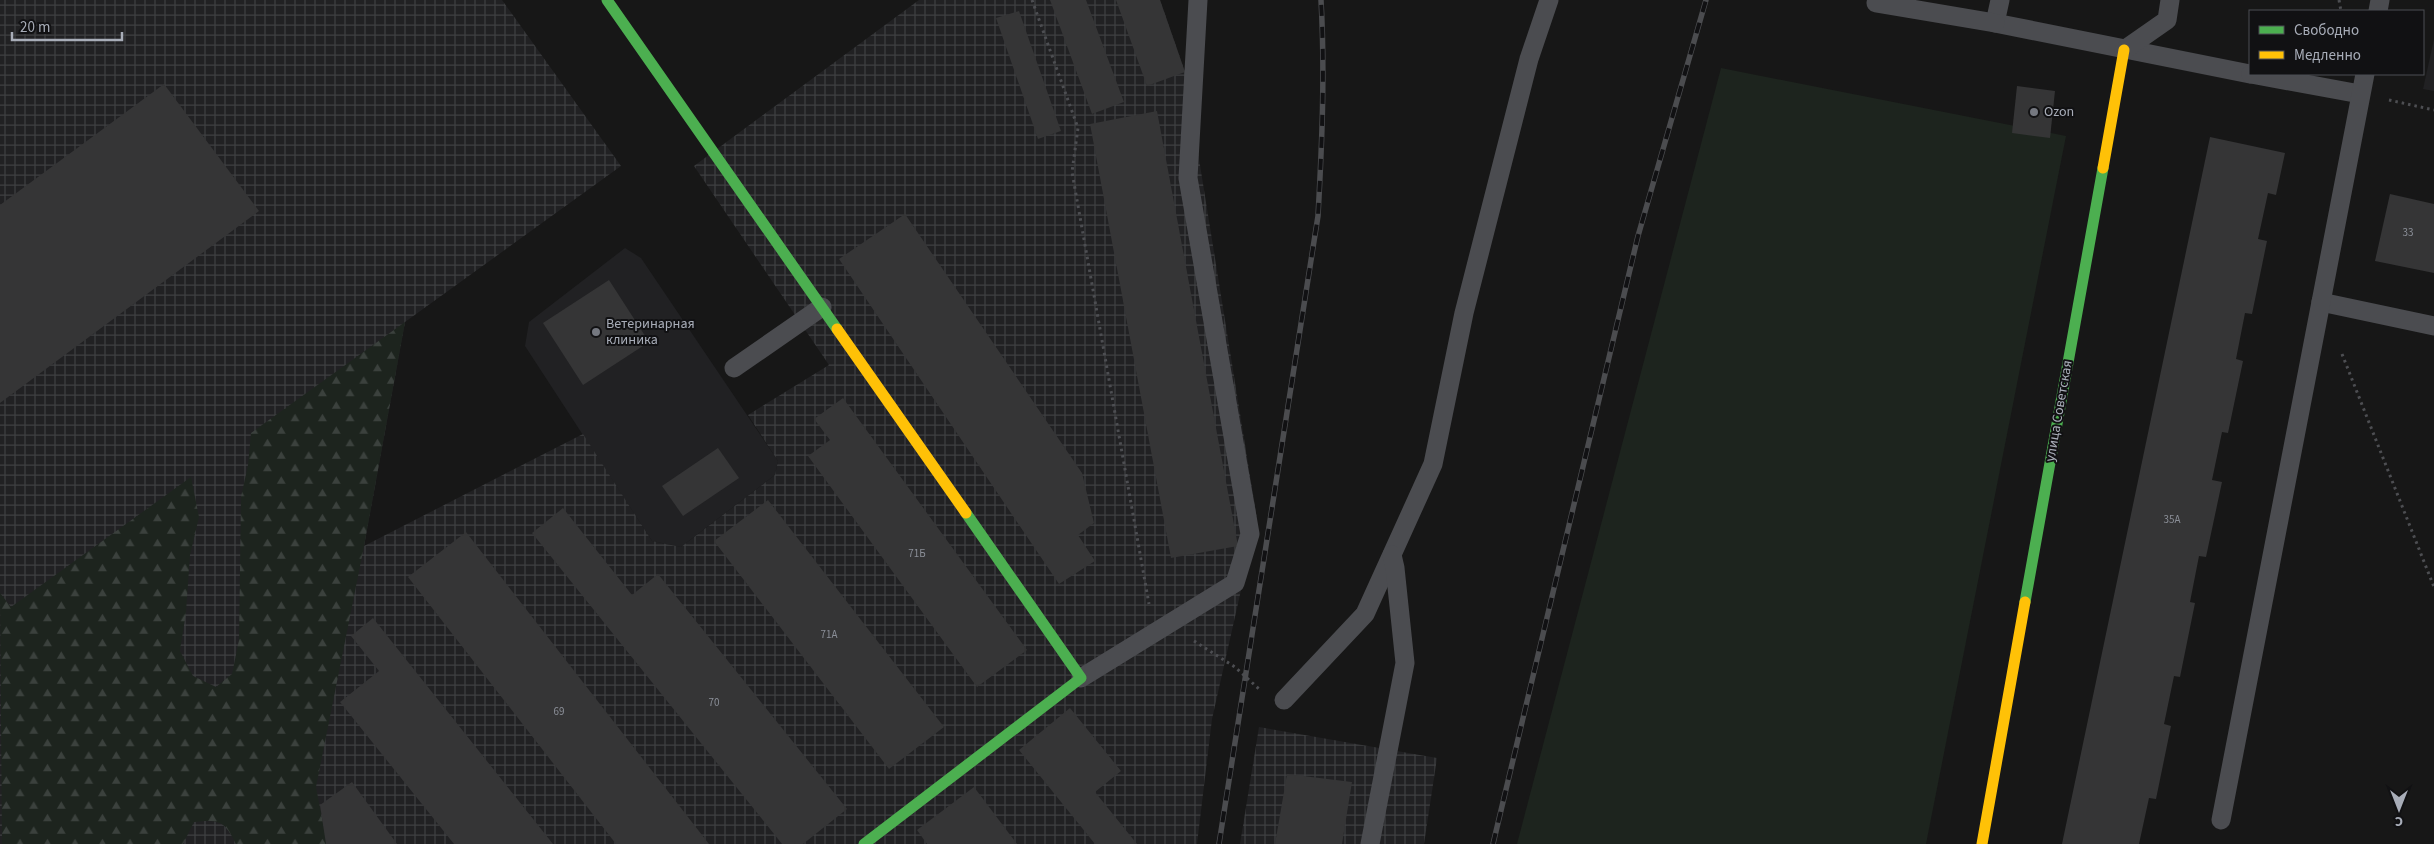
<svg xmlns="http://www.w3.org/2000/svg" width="2434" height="844" font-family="'Source Sans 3',sans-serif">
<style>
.built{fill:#212123}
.industrial{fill:url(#industrial-grid)}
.forest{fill:url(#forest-firs)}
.garden{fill:#1d241e}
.building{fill:#353536}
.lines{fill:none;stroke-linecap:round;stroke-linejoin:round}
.path{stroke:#4d4e52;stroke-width:3;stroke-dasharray:2.5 4;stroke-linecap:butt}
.lane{stroke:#4b4c50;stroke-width:19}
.fast{stroke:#4caf50;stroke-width:11}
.slow{stroke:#ffc107;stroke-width:11}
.rail-casing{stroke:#4b4c4f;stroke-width:5.5}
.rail{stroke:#111113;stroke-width:4;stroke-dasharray:11;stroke-linecap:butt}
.poi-dot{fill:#757880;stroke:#111113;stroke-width:2}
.labels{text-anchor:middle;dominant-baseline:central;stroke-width:4;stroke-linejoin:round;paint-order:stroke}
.number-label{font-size:11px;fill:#8b8f98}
.poi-label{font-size:14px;fill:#a8adb8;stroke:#111113;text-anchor:start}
.street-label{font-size:14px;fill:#a8adb8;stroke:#111113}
</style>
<defs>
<pattern id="industrial-grid" width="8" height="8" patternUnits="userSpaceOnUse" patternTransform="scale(1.25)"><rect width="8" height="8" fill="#212123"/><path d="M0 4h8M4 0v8" fill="none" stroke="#3e3f41"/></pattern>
<pattern id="forest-firs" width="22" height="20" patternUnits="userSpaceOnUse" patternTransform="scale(1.25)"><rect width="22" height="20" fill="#1d241e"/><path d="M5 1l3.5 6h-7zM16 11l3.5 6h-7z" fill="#3b413d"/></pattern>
</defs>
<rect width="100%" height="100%" fill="#171717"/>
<g class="built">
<path d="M2434 39V91L2423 89Z"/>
<path d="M625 248 641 258 778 461 775 475 681 547 652 541 525 346 529 322Z"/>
</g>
<g class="industrial">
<path d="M0 0H502L621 166 405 322 364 546 583 434 652 541 681 547 775 475 778 461 748 415 829 365 694 166 919 0H1160L1185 72 1257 519 1212 719 1197 844H0Z"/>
<path d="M1259 727 1437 758 1424 844H1240Z"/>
</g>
<path class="forest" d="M405 322 364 546 316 787 327 844H236C225 821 219 819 194 822L183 844H2L0 593 11 607 191 477 199 517 190 555 186 612 180 651 193 676 216 687 232 674 239 640 241 497 248 465 251 433Z"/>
<path class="garden" d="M1721 68 2066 136 1926 844H1517Z"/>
<g class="building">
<path d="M1050 0H1086L1124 102 1092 114Z"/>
<path d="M1116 0H1160L1185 72 1147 86Z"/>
<path d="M1019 11 1061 131 1038 139 996 18Z"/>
<path d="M164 84 259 211 0 403V205Z"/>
<path d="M2017 86 2055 91 2050 138 2012 133Z"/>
<path d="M1157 111 1238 546 1171 558 1090 124Z"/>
<path d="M2210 137 2285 153 2276 195 2268 193 2258 239 2267 241 2252 314 2245 313 2236 359 2243 361 2228 433 2222 432 2212 480 2222 482 2206 557 2199 556 2190 602 2195 603 2180 677 2174 676 2164 724 2171 726 2156 799 2149 798 2139 844H2062Z"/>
<path d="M2390 194 2434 204V273L2375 261Z"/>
<path d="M905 214 1082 473 1094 523 1078 535 1095 561 1059 584 839 259Z"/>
<path d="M609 280 649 342 583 385 543 323Z"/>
<path d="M843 398 1027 650 977 687 808 456 830 440 814 419Z"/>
<path d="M718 448 739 478 683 516 662 486Z"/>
<path d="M768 500 944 727 889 769 714 541Z"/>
<path d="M563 508 632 595 658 574 847 809 803 844H782L532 533Z"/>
<path d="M466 532 709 844H616L408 577Z"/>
<path d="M373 618 553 844H454L340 702 379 671 351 636Z"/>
<path d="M1070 708 1121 771 1095 792 1137 844H1095L1019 750Z"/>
<path d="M1287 774 1352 782 1342 844H1275Z"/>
<path d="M352 782 397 844H326L320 805Z"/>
<path d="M974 787 1017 844H927L917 830Z"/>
</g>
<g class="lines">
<g class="path">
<path d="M1032 0 1078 128 1072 172 1149 604"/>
<path d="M2339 0 2341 11"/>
<path d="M2389 100 2434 110"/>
<path d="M2342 354 2434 587"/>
<path d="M1194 641 1235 667 1259 689"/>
</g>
<g class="lane">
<path d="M2000 0 1995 23 2250 74"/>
<path d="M1876 3 1995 23"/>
<path d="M2378 11 2380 0"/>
<path d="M2124 50 2167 20 2170 0"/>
<path d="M2251 74 2360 94"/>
<path d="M2321 302 2434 326"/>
<path d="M734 368 822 307"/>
<path d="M1081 678 1235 583 1250 534 1188 178 1198 0"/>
<path d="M1284 700 1365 614 1433 464 1464 313 1529 59 1549 0"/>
<path d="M2221 820 2365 74"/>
<path d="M1370 844 1405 663 1395 568 1392 555"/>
</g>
<g class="fast">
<path d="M607 0 837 329"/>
<path d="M2025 602 2103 168"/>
<path d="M864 844 1081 678 966 513"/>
</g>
<g class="slow">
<path d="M2103 168 2124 50"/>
<path d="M837 329 966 513"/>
<path d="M1982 844 2025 602"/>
</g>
<g class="rail-casing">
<g id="rail">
<path d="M1219 844 1318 216C1322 144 1325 72 1321 0"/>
<path d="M1493 844 1638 236 1706 0"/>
</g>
</g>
<use href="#rail" class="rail"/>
</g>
<g class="poi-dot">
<circle cx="2034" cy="112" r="5"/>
<circle cx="596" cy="332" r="5"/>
</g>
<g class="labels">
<g class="number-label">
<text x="2408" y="232">33</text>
<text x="2172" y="519">35А</text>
<text x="917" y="553">71Б</text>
<text x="829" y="634">71А</text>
<text x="714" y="702">70</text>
<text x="559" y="711">69</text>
</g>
<g class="poi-label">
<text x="2044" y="112">Ozon</text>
<text x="606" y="324">Ветеринарная<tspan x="606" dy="16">клиника</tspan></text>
</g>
<g class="street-label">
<text transform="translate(2059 411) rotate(-80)">улица Советская</text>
</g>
</g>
<rect x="2249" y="10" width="175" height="65" fill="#111113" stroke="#4d4f55"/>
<rect x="2259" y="26" width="25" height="8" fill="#4caf50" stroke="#4d4f55"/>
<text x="2294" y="35" font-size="15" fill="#a8adb8">Свободно</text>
<rect x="2259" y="51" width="25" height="8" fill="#ffc107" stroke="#4d4f55"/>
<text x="2294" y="60" font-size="15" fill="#a8adb8">Медленно</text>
<g transform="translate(2399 809) rotate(180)" stroke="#111113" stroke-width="4" paint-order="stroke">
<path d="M0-4L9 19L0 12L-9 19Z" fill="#a8adb8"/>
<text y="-8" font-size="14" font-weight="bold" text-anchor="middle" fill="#a8adb8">С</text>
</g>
<path d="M12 32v8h110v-8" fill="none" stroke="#a8adb8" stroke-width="2.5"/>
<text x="20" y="32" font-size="15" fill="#a8adb8" stroke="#111113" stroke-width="4" paint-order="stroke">20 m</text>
</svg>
